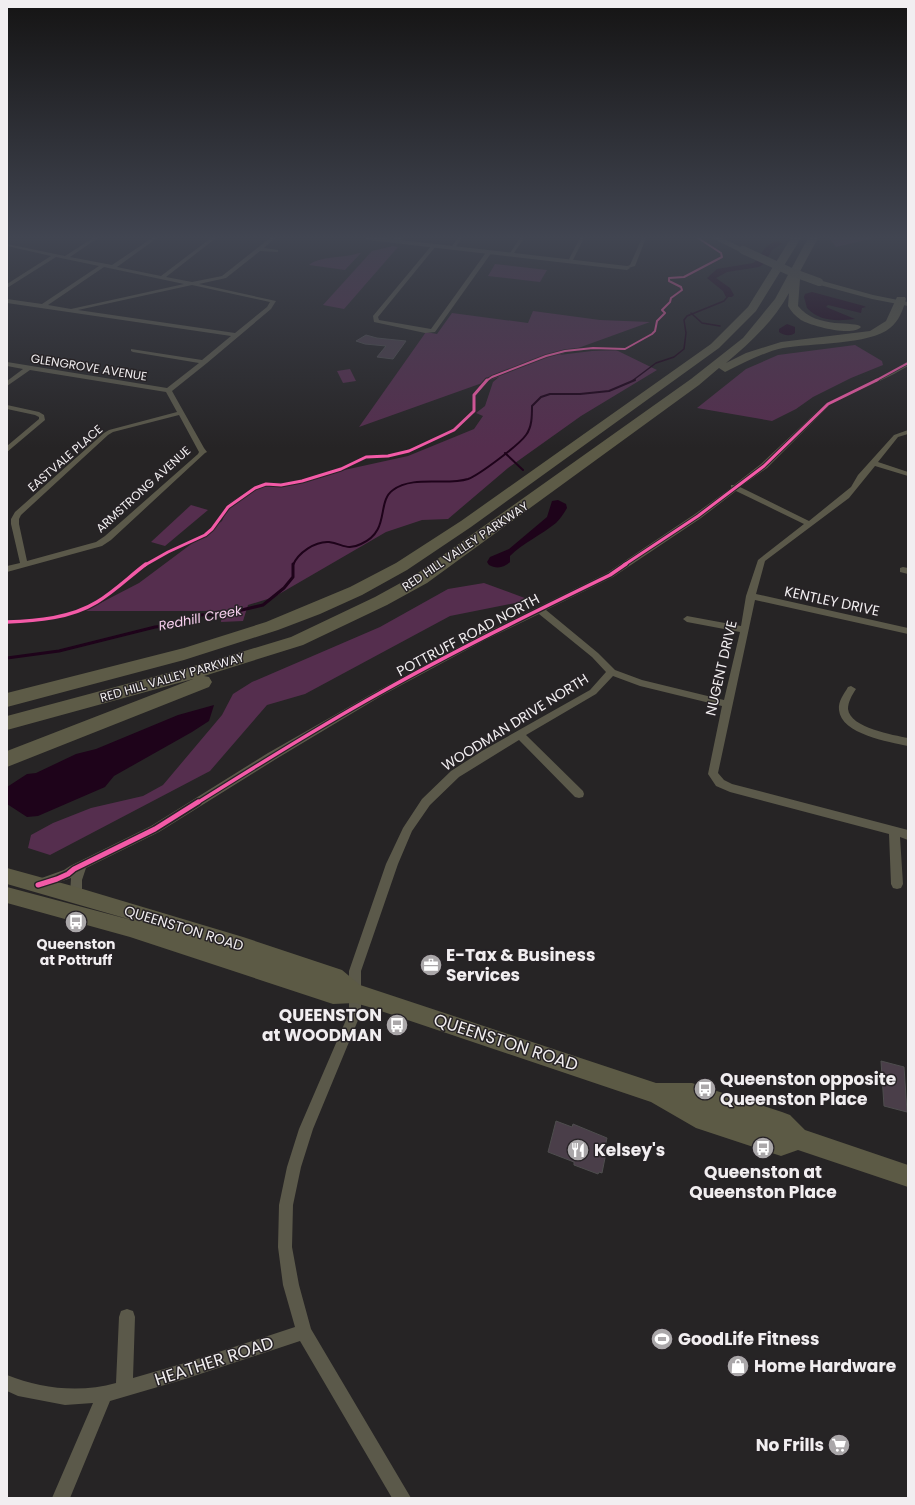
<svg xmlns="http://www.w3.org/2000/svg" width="915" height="1505" font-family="Poppins,sans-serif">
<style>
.green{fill:#552e4e}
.water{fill:#1e031a}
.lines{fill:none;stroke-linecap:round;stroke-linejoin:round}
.stream-far2{stroke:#1e031a;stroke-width:1.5}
.stream-far1{stroke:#1e031a;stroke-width:2}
.stream{stroke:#1e031a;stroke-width:3}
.river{fill:#1e031a;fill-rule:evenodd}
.building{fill:#4a3e49;stroke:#4e4d4e}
.minor{fill:#5b594a;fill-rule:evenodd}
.tertiary{fill:#5b594a;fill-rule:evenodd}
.secondary{fill:#595846;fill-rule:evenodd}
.primary{fill:#5c5a45;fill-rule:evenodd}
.motorway{fill:#5d5b47;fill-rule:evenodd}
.secondary-bridge{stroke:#595846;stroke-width:8}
.cycleway-far3-casing{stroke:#272326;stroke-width:3.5}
.cycleway-far2-casing{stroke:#272326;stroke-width:5}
.cycleway-far1-casing{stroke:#272326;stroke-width:6}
.cycleway-casing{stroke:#272326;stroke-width:8}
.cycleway-far3{stroke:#f35aa7;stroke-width:2}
.cycleway-far2{stroke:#f35aa7;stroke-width:3}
.cycleway-far1{stroke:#f35aa7;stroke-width:3.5}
.cycleway{stroke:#f35aa7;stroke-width:5}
.labels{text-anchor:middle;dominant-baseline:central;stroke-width:3;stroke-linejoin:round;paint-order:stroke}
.far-street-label{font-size:12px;fill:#f1eef0;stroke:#272326}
.far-water-label{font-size:13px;font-style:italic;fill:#f7cfee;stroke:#272326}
.street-label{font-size:14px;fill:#f1eef0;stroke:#272326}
.poi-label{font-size:14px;font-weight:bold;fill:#f1eef0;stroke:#272326}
.near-poi-label{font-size:17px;font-weight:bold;fill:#f1eef0;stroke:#272326;text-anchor:start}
.near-street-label{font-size:17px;fill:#f1eef0;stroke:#272326}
</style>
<rect width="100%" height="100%" fill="#262425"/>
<g class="green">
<path d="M829 238H874L836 247Z"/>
<path d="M393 246 398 247 344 309 323 305 372 251Z"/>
<path d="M359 253H361L345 270 309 265C319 256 346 258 359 253Z"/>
<path d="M495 264 547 270 540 282 488 276Z"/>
<path d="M533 311 600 320 650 322 559 355 592 351 616 350 657 370 581 416 508 468 448 519 422 520 386 532 274 597 248 605 243 621 221 622 222 611H85L139 583 222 521 229 503 255 487 271 482 285 483 408 456 474 429 483 416 476 413 485 406 493 382 499 377 359 427 426 332 437 334 452 313 528 323Z"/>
<path d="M855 345 882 361 883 365 851 378 813 397 796 409 772 421 697 408 746 369 778 355Z"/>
<path d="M350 369 356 381 343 383 337 371Z"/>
<path d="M191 505 208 510 165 546 151 542Z"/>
<path d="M484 583 530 600 450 616 305 694 267 705 210 771 50 855 28 848 31 835 53 823 91 808 143 796 163 785 222 715 233 694 252 682 380 627 448 589Z"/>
</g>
<g class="water">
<path d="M812 292 864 306 866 307 862 308 861 313 828 305 826 307 855 319C838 321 820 322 807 308L804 297 805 294Z"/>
<path d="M787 324 795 327V333C790 337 783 335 779 332V329Z"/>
<path d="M558 500 566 504 567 508C564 513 560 519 556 523 541 535 523 543 510 556V562C504 568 496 569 489 565L487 562 490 557 509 549 547 517 552 501Z"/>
<path d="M214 705 209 721 192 732 114 776 105 787 38 816 27 817 7 804V787L27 774 36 773 76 754 96 749 178 715Z"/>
</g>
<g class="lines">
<g class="stream-far2">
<path d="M691 313 702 323 720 326"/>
<path d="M632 381 656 363 674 357 684 349 686 333 684 320 687 316 724 301 729 295"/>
</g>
<g class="stream-far1">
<path d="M505 453 523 470"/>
<path d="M293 565C298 553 315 541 329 542 343 544 347 551 361 544 391 531 376 502 393 490 413 475 446 486 468 479 479 475 519 445 526 435 532 427 532 416 532 406L541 397 550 394H580L609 391 635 380"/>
</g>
<path class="stream" d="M7 658 59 651 155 627 173 625 200 615 225 614 263 605 284 588 293 577V564"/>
<path class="river" d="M778 241 782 244 772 250 764 264 759 267 727 272 716 278 730 288 734 295 732 297H726L723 291 707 278 717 269 753 263C765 256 759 246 778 241Z"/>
</g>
<g class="building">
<path d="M366 335 377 338 406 341 393 359 377 357 386 346 365 344 356 341Z"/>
<path d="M881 1061 904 1067 907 1112 884 1106Z"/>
<path d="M556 1121 572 1127 573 1124 607 1138 605 1147 607 1148 602 1173 599 1172 598 1174 574 1165V1162L548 1152Z"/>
</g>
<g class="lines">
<g class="minor">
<path d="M93 238H98L70 257 112 265 152 238H157L117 267 161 276 211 238H216L166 277 192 282 222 276 270 238H275L264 248 278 250V252L260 251 226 278 199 284 276 301 271 309 207 363 172 391 204 448 207 452 205 453 111 540 102 546 7 572V566L20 563 11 524V519L15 512 104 433 109 430 177 412 166 392 30 370 7 386V381L23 369 7 366V362L167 388 199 363 133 352 131 351V349L202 360 231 336 7 303V299L42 304 99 266 56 257 7 288V284L51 256 7 246V244L65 256ZM104 267 184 284 71 309 48 305ZM192 285 270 302 267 307 235 333 78 310ZM179 415 199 452 198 454 105 536 96 542 27 561 19 524V519L21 515 108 435 113 432Z"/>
<path d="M458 238H462L454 249H450Z"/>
<path d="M520 238H524L512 256H508Z"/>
<path d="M580 238H584L572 262 567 263Z"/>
<path d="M642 238H646L635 266 625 269V267L630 265Z"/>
<path d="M432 245 436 246 378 317 379 320 431 329 487 251 492 252 435 332 425 333 374 322 373 316Z"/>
<path d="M908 361V366L894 374 830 405 767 468 740 487 809 521 851 487 858 475 894 435 908 430V434L898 437 878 462 908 472V476L875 466 849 498 765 561 756 594 908 628V634L755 600 718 773 724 780 732 784 908 830V840L900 837 903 884 901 888 897 889 893 888 891 884 889 834 730 792 716 786 708 774 722 706 640 686 613 676 596 694 526 735 583 791 584 794 583 797 579 798 575 797 519 740 459 777 430 805 412 831 398 864 361 971V1013L313 1129 301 1167 293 1205 292 1247 299 1285 311 1329 411 1498H392L300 1341 185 1379 110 1401 70 1498H52L93 1403 65 1405 18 1396 7 1391V1375C41 1389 81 1393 116 1383L119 1317 121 1311 127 1309 133 1311 135 1317 133 1378 185 1363 295 1327 283 1285 278 1247 279 1205 287 1167 299 1129 349 1013V971L386 864 403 828 422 799 451 771 482 751 590 690 606 672 592 657 539 614 485 640 381 696 276 759 159 832 86 868 82 880V895L80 899 76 900 72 899 70 895 71 878 40 889 36 888 34 884 36 880 64 870 70 866 151 826 268 753 375 692 479 636 607 573 695 514 731 488V485H734L761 464 826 403 890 372ZM736 491 804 524 758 560 746 596 741 626 687 616 683 619 687 622 740 632 724 700 642 680 615 670 598 653 546 610 613 577 701 518Z"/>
<path d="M7 405 39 412 44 415 45 420 7 452V446L39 419V417L35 415 7 409Z"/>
<path d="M903 567 908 568V574L900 572V568Z"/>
<path d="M851 686 856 689C852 695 848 702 848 709 850 728 894 735 908 738V746C889 742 841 734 839 710 838 701 844 694 848 687Z"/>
</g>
<path class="tertiary" d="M365 238H383L627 266 630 268 627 270 368 240Z"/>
<g class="secondary">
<path d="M395 238H403L396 243 392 241Z"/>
<path d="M712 238H722L747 250 743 252H740Z"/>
<path d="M816 280H819L873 295 908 302V306L872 299 816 284Z"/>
</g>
<path class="primary" d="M7 868 76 887 243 937 342 970 360 985 656 1083H692L782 1112 790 1115 805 1130 908 1165V1187L798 1150 781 1156 696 1128 651 1102 369 1007 355 1003 333 1004 130 937 7 903V887L135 921 7 884Z"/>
<g class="motorway">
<path d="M791 238H801L756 311 719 348 471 527 407 570 362 595 320 614 278 630 184 660 7 707V693L184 648 266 622 350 587 396 563 461 521 711 344 748 307Z"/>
<path d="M808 238H818L797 277 800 279 798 306C817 330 856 320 861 327 853 337 811 326 801 320 795 316 791 311 788 306L789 293C774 321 749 344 726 363L746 353 781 342 870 331 886 321 897 297H905L906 299C903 310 899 321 890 328 870 345 810 343 783 348 764 352 746 362 729 370L725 372 719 368 699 385 427 583 387 605 303 645 204 676 209 677 212 682 209 687 7 767V751L193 679 7 730V716L205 663 291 637 375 597 415 575 691 379 743 338 775 299Z"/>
</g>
<path class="secondary-bridge" d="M743 250 789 271 819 282"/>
<g class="cycleway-far3-casing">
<g id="cycleway-far3">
<path d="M486 381 492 377 546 356 565 351 593 348 625 349 652 334 655 331 657 321 665 313 662 310 670 302 671 298 682 290 681 287 669 281V278L684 277 722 257 721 253 698 238"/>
<path d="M875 381 908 363"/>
</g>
</g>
<g class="cycleway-far2-casing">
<g id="cycleway-far2">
<path d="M145 565 168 552 205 535 212 529 228 507 255 488 266 484 281 485 302 481 341 469 366 457 388 456 409 451 454 430 474 411V395L487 380"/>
<path d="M624 565 698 516 764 466 828 404 877 380"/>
</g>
</g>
<g class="cycleway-far1-casing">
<g id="cycleway-far1">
<path d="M7 622C37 621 71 618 97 602 115 591 130 576 146 564"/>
<path d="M197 803C256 766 317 728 378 694 454 651 532 613 610 575L626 564"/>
</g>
</g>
<g class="cycleway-casing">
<path id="cycleway" d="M38 885 57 879 68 874 74 869 155 829 198 802"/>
</g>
<use href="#cycleway-far3" class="cycleway-far3"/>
<use href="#cycleway-far2" class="cycleway-far2"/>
<use href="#cycleway-far1" class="cycleway-far1"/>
<use href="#cycleway" class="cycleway"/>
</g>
<linearGradient id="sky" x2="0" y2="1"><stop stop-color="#151414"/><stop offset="0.53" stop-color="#414551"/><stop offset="1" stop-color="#414551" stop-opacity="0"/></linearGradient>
<rect width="915" height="448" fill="url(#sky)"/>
<defs>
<g id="bus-disc" transform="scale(1.15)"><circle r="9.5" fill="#aaa7a9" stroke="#272326"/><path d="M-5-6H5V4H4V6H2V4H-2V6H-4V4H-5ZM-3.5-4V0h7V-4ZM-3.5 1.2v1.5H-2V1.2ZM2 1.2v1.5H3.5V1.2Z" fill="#fff"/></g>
<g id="office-disc" transform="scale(1.15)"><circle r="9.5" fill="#aaa7a9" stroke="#272326"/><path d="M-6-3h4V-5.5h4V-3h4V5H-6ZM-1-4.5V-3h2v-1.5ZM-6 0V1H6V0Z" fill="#fff"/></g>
<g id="restaurant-disc" transform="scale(1.15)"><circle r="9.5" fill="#aaa7a9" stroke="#272326"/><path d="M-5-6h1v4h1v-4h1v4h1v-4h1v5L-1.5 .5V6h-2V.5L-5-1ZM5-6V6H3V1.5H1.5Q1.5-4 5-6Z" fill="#fff"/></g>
<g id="stadium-disc" transform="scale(1.15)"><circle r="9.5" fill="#aaa7a9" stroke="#272326"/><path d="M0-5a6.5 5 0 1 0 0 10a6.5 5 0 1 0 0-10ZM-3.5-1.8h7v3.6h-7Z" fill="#fff"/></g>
<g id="shop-disc" transform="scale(1.15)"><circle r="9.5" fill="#aaa7a9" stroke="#272326"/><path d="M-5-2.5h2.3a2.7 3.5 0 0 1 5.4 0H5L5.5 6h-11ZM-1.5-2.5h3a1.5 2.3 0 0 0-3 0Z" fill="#fff"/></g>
<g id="supermarket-disc" transform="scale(1.15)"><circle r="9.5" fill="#aaa7a9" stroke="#272326"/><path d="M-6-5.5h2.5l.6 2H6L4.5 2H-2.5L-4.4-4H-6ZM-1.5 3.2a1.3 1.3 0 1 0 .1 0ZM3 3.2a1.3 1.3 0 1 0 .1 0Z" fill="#fff"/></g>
</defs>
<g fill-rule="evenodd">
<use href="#bus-disc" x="76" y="922"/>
<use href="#office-disc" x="431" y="965"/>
<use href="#bus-disc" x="397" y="1025"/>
<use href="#bus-disc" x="705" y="1089"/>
<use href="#bus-disc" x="763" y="1148"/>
<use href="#restaurant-disc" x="578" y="1150"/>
<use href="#stadium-disc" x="662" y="1339"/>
<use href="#shop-disc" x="738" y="1366"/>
<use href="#supermarket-disc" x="839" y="1445"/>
</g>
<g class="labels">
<g class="far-street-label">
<text transform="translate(89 367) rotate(9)">GLENGROVE AVENUE</text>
<text transform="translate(65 458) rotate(-41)">EASTVALE PLACE</text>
<text transform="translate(143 489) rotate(-42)">ARMSTRONG AVENUE</text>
<text transform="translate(465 546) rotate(-34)">RED HILL VALLEY PARKWAY</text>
<text transform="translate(172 677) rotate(-16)">RED HILL VALLEY PARKWAY</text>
</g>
<g class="far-water-label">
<text transform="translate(200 618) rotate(-11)">Redhill Creek</text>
</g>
<g class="street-label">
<text transform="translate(832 601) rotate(12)">KENTLEY DRIVE</text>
<text transform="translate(468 635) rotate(-28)">POTTRUFF ROAD NORTH</text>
<text transform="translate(721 668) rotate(-77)">NUGENT DRIVE</text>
<text transform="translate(515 722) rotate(-32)">WOODMAN DRIVE NORTH</text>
<text transform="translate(184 928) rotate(17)">QUEENSTON ROAD</text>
</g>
<g class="poi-label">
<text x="76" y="944">Queenston<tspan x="76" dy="16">at Pottruff</tspan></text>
</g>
<g class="near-poi-label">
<text x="446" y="955">E-Tax &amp; Business<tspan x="446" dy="20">Services</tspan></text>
<text x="382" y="1015" text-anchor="end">QUEENSTON<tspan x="382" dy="20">at WOODMAN</tspan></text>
<text x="720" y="1079">Queenston opposite<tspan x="720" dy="20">Queenston Place</tspan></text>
<text x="594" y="1150">Kelsey's</text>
<text x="763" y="1172" text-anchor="middle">Queenston at<tspan x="763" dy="20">Queenston Place</tspan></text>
<text x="678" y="1339">GoodLife Fitness</text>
<text x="754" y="1366">Home Hardware</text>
<text x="824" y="1445" text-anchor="end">No Frills</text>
</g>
<g class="near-street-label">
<text transform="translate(506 1042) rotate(18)">QUEENSTON ROAD</text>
<text transform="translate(214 1361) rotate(-18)">HEATHER ROAD</text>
</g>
</g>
<rect width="915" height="1505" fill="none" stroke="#f1eef0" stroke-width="16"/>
</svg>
